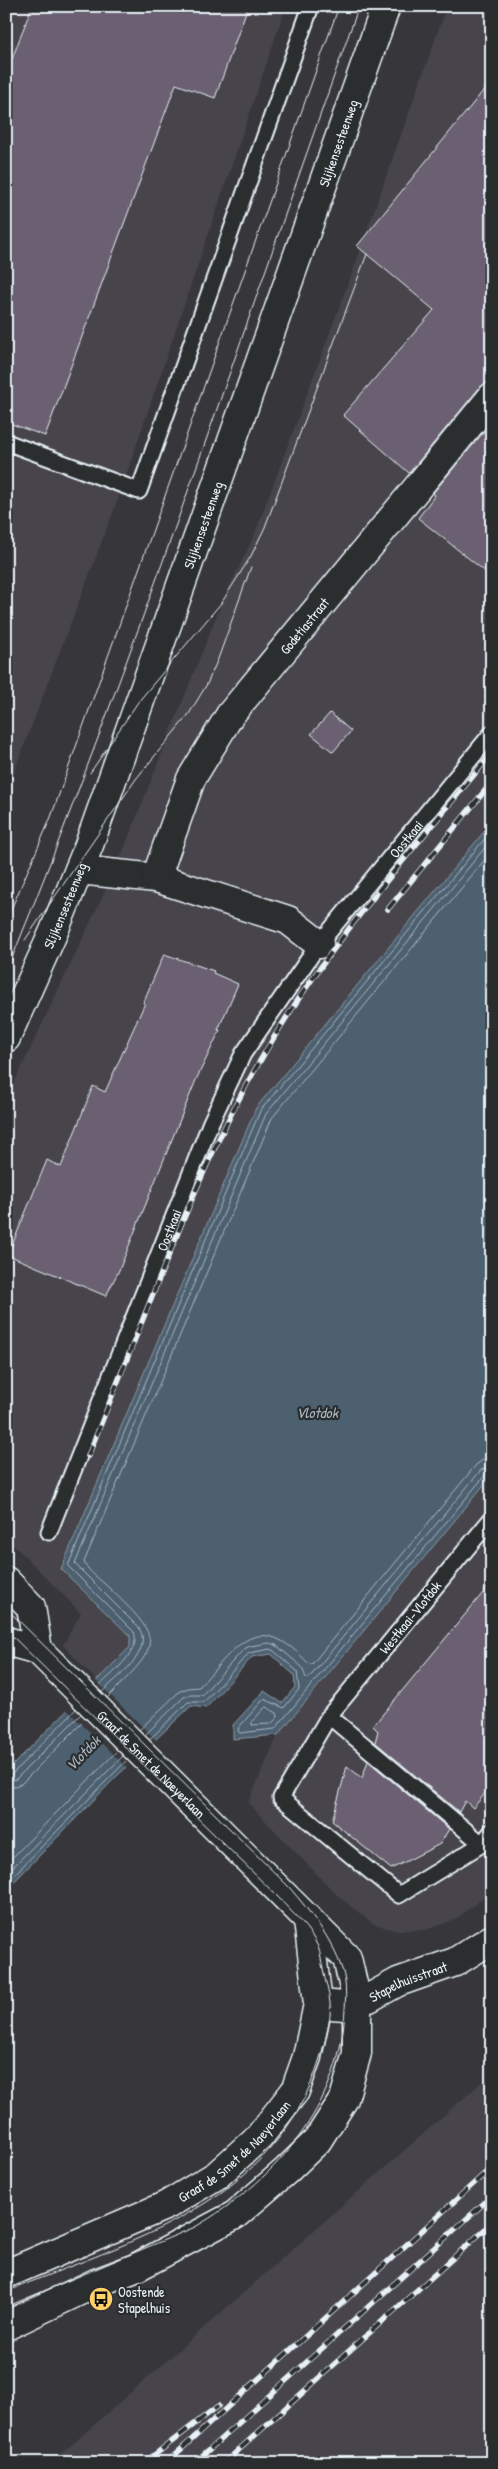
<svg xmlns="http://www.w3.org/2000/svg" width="498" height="2469" font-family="'Patrick Hand',sans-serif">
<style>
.built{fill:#46444b}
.water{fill:#4d6170;stroke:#8b9ba6}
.pier{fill:#37373b}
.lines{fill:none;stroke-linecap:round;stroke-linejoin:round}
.shore{stroke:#aab7c2;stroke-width:1}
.building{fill:#6a6171;stroke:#e8f1f8}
.service-casing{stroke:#e8f1f8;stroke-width:19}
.minor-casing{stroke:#e8f1f8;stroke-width:31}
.service{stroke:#2a2d2e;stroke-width:15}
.minor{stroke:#2a2d2e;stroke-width:28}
.tram{stroke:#e8f1f8;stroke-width:1}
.rail-casing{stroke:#e8f1f8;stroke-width:5.5}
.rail{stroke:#2a2d2e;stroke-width:4;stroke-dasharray:11;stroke-linecap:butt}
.labels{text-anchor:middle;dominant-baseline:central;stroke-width:4.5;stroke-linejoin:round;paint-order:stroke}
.street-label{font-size:14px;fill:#e8f1f8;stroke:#2a2d2e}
.poi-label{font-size:14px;fill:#e8f1f8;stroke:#2a2d2e;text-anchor:start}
.water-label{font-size:15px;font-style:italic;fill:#aab7c2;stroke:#2a2d2e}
</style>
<rect width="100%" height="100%" fill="#37373b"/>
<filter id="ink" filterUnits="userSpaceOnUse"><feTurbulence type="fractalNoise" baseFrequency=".02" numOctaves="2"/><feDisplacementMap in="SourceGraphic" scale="10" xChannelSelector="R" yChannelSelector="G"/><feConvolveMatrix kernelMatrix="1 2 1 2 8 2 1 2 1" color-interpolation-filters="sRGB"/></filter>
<g filter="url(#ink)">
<g class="built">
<path d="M6 6H286L118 499 6 793Z"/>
<path d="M447 6H492V822L256 1108 61 1568 130 1636V1647L97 1681 63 1645 81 1613 6 1537V1100L118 864 222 602 254 536 361 249 357 246 365 236Z"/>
<path d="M492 1475V1891L456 1919 426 1930H393L372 1923 337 1895 248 1803 278 1735Z"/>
<path d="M492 2073V2463H51Z"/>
</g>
<path class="water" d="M492 822V1475L278 1735 233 1739V1725L264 1691 282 1703 295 1687 294 1675 271 1654 252 1657 206 1708 191 1706 116 1777 6 1890V1772L130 1647V1636L61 1569 256 1108Z"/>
<path class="pier" d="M95 1680 158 1742 128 1769 66 1709Z"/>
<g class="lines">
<g class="shore">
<path d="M97 1688C110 1675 142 1651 134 1632L68 1566 260 1111 492 830"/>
<path d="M102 1692C117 1677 154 1652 139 1628L75 1564 266 1114 492 839"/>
<path d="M107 1698C161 1643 166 1642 108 1587 101 1580 88 1572 84 1562L272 1118 492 851"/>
<path d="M266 1707 277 1713 278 1717 271 1724 252 1725V1722Z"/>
<path d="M139 1730 180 1691 188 1688 199 1687C238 1645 257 1608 309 1664H312L476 1465 484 1459 492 1458"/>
<path d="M145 1735 184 1697 191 1695H202L244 1649 250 1646 269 1643 276 1645 302 1667 306 1678H309L481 1470 492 1466"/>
<path d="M149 1740 188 1702H204L249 1653 270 1649 274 1651 297 1671 299 1689 284 1708 264 1699 239 1727 238 1731 240 1733 275 1729 486 1474 492 1472"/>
<path d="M6 1776 12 1774 76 1709"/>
<path d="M6 1782 16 1779 81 1714"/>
<path d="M6 1789 21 1784 86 1719"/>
<path d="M6 1864 118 1750"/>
<path d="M6 1874 123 1756"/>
<path d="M6 1883 127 1760"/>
</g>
</g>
<g class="building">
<path d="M32 6H248L215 98 176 84 45 436 6 422V75Z"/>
<path d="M492 80V382L480 387 409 473 343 415 434 310 357 246Z"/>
<path d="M492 422V577L418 518 435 495 433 493Z"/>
<path d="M330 713 351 731 333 752 311 734Z"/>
<path d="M164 954 214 971 213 973 238 984 218 1030H220L196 1080 120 1268 106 1296 8 1255 47 1160 61 1167 93 1086 105 1092 145 1003H143Z"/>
<path d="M492 1582V1785L473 1808 465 1801 459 1812 375 1742 378 1731 373 1726Z"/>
<path d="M368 1761 449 1829 440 1844 391 1869 332 1821 347 1766 362 1778Z"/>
</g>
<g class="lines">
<g class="service-casing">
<g id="service">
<path d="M6 442 139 491 311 6"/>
<path d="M492 1518 329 1716 281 1798 399 1895 482 1844 492 1831"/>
<path id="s1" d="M49 1532 211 1122 243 1054 319 944 492 733"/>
<path d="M329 1716 482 1844"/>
</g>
</g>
<g class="minor-casing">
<g id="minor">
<path d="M79 870 156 878 288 920 319 944"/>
<path id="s2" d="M156 878 191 779 230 715 492 397"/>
<path id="s3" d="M6 1038 54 931 89 845 386 6"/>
<path d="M6 1581 31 1607 38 1650"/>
<path id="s4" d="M6 1641 38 1650 347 1958 357 2001V2053L344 2099 317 2141 286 2171 235 2215 135 2268 96 2283 6 2326"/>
<path id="s5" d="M318 2004 345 2006 369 1998 398 1982 455 1962 492 1939"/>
<path id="s6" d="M6 2274 167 2205 217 2175 259 2137 295 2091 307 2057 318 2004 308 1920"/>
</g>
</g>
<use href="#service" class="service"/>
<use href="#minor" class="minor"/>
<g class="tram">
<path d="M90 773 138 702 222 602 251 556 265 527 367 254"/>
<path d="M6 921 51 817 339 6"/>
<path d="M25 940 136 779 189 714 207 684 218 659 251 567"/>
<path d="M6 973C136 656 243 329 359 6"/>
<path d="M6 1608 289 1887C311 1913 331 1937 342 1969 348 1985 345 2006 344 2023 334 2114 272 2182 195 2227L6 2307"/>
<path d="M6 1630 278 1897C291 1912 311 1929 318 1947 321 1954 321 1962 323 1969 325 1980 329 1992 330 2003 332 2020 325 2041 320 2058 276 2204 131 2240 6 2292"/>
</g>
<g class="rail-casing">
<g id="rail">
<path d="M388 909 492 782"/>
<path d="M88 1456C113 1394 138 1332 163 1269 192 1198 221 1127 260 1061 324 949 410 853 492 753"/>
<path d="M144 2463 218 2406"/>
<path d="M166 2463 492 2167"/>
<path d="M194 2463 492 2196"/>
<path d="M224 2463 492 2223"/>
</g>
</g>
<use href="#rail" class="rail"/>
</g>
</g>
<defs>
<g id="bus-disc" transform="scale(1.25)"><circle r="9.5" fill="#ffd166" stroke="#2a2d2e"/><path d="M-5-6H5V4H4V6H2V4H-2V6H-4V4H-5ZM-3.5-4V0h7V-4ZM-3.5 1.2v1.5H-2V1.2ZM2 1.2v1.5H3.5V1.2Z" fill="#111"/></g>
</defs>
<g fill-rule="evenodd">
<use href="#bus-disc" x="101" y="2299"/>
</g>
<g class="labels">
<g class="street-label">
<text stroke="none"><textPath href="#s3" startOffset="955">Slijkensesteenweg</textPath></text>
<text stroke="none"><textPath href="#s3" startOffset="550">Slijkensesteenweg</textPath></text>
<text stroke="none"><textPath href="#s2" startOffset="296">Godetiastraat</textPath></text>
<text stroke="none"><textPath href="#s1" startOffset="786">Oostkaai</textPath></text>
<text stroke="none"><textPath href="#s3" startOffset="145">Slijkensesteenweg</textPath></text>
<text stroke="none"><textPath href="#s1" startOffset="325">Oostkaai</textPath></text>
<text transform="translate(410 1617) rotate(-51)">Westkaai-Vlotdok</text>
<text stroke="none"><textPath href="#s4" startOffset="194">Graaf de Smet de Naeyerlaan</textPath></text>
<text stroke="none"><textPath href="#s5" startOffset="95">Stapelhuisstraat</textPath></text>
<text stroke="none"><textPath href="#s6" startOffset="262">Graaf de Smet de Naeyerlaan</textPath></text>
</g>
<g class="poi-label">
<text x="118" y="2291">Oostende<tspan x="118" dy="16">Stapelhuis</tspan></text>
</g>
<g class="water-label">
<text x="317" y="1412">Vlotdok</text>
<text transform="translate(83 1753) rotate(-46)">Vlotdok</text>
</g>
</g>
<rect width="498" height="2469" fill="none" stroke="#2a2d2e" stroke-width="25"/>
<rect x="12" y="12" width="473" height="2444" fill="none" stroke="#e8f1f8" stroke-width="2" filter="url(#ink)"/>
</svg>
